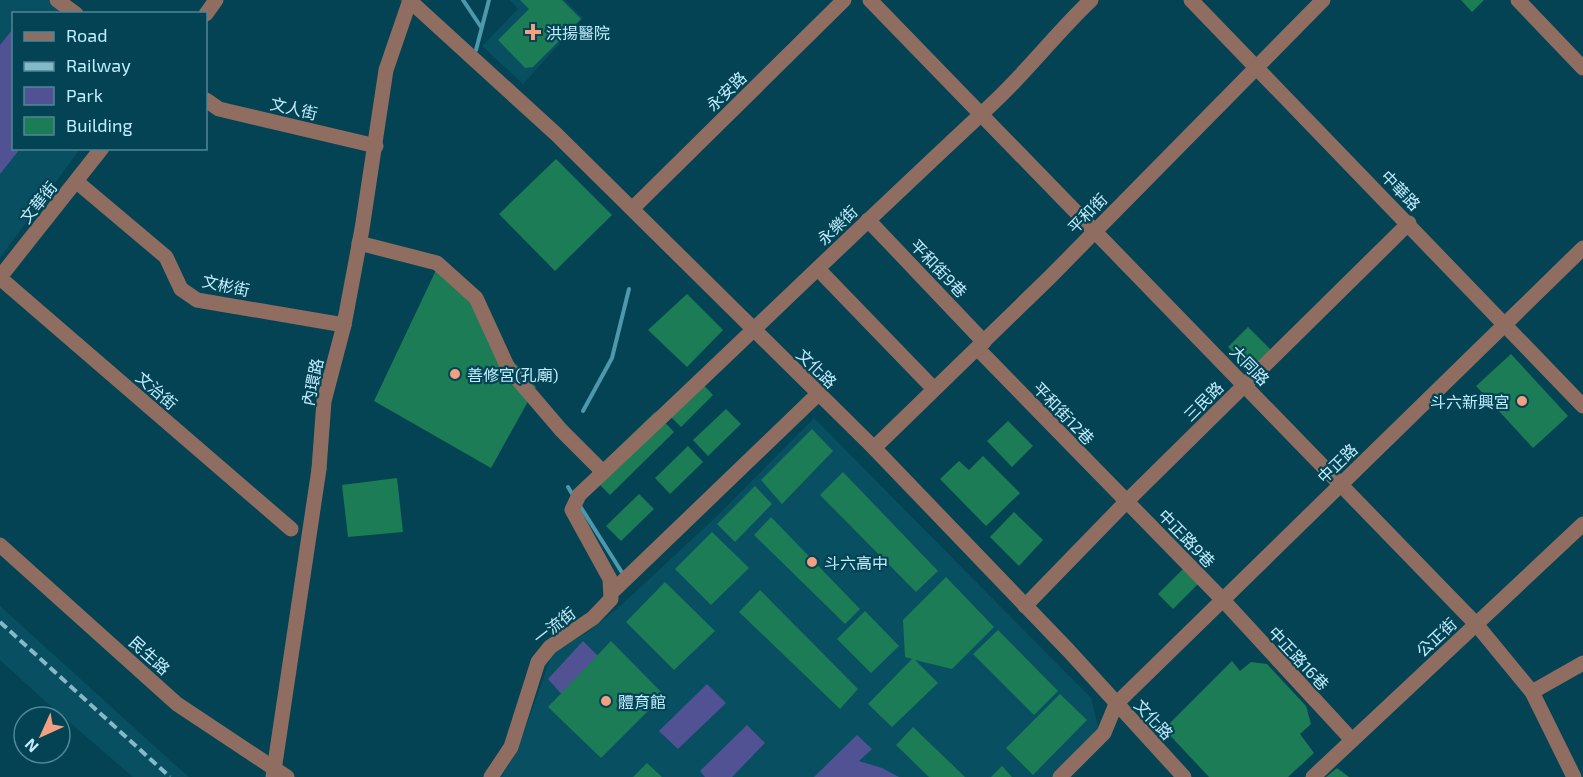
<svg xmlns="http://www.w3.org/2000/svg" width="1583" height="777" font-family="'Exo 2','Noto Sans TC',sans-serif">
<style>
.built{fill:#084f61}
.green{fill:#515294}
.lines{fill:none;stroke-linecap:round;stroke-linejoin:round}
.stream{stroke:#4e98ae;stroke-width:4}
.building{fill:#1c7c55}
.minor{stroke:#8f6d60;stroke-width:15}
.rail{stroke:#85b8c9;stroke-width:4;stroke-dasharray:9 4.5;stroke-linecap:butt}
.minor-bridge{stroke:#8f6d60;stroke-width:15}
.poi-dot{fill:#f2a081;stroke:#044353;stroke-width:2}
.labels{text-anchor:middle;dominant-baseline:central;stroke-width:4.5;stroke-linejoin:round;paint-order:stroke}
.poi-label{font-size:16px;fill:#c0eeff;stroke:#044353;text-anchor:start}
.street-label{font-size:16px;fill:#c0eeff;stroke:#044353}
</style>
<rect width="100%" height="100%" fill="#044353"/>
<g class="built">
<path d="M0 0H47L67 13 14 14V148L80 149 0 258Z"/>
<path d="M510 0H565L583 18 523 84 482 46 518 9Z"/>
<path d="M814 418 1091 698 1100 734 1057 777H501L517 752 552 654 589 631 619 607 715 518Z"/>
<path d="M0 606 173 763 189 777H133L45 701 0 660Z"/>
</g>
<g class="green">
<path d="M13 29 14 148 20 149 0 174V45Z"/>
<path d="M583 641 602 660 565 698 548 679Z"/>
<path d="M707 684 726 703 678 749 659 731Z"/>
<path d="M747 725 765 743 732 777H705L700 771Z"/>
<path d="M857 735 872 749 859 761 882 768 899 777H814Z"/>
</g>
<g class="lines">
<g class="stream">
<path d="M463 0 481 27"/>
<path d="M476 50 489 0"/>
<path d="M583 411 612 358 629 289"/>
<path d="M568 487 574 497"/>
<path d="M580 506 623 574"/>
</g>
</g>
<g class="building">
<path d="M520 0H562L581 19 533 67 525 68 498 40 529 9Z"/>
<path d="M1461 0H1484L1472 12Z"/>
<path d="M556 159 612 215 555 271 499 214Z"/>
<path d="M438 266 471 294 513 361 536 387 491 468 374 401Z"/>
<path d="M687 294 723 330 687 367 648 330Z"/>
<path d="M1248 327 1271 350 1251 370 1228 347Z"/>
<path d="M1511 354 1568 416 1533 448 1476 386Z"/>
<path d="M695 376 713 395 681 427 662 408Z"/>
<path d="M726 409 741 424 708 456 693 440Z"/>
<path d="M655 412 674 432 610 495 590 475Z"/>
<path d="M1008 421 1033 446 1012 467 987 441Z"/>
<path d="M812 429 833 451 782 504 761 480Z"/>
<path d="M688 446 703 462 670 494 655 478Z"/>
<path d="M983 456 1020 493 986 526 940 479 959 461 969 470Z"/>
<path d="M843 472 938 571 916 592 820 495Z"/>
<path d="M397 478 403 532 348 537 342 485Z"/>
<path d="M755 486 772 504 735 542 717 524Z"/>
<path d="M639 494 654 509 621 541 606 526Z"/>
<path d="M1014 512 1043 540 1019 566 990 537Z"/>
<path d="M771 517 860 609 845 624 754 535Z"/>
<path d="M712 532 749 568 711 605 675 569Z"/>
<path d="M1183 569 1198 584 1173 609 1158 594Z"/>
<path d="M946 577 994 627 952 669 915 660 938 683 892 727 868 704 912 659 905 657 903 620Z"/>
<path d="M665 582 715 631 674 670 626 622Z"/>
<path d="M760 590 858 689 840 709 739 612Z"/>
<path d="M865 611 899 646 871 673 837 639Z"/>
<path d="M998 630 1058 691 1034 715 973 654Z"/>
<path d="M611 641 664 695 601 758 548 707Z"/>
<path d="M1232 661 1240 671 1251 662 1267 664 1306 706 1311 724 1300 734 1314 753 1288 777H1209L1164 729Z"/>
<path d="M1060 694 1087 720 1033 775 1006 748Z"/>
<path d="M913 727 965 777H929L896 745Z"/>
<path d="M647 763 662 777H633Z"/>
<path d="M1002 766 1012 777H991Z"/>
<path d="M1337 768 1349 777H1326Z"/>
</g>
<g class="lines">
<g class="minor">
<path d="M57 0 76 14"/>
<path d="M409 0 556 134 874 448 1069 651 1184 777"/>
<path d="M870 0 1476 624 1532 692 1574 777"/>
<path d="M1191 0 1583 406"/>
<path d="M1518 0 1583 68"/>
<path d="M206 14 216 0"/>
<path d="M206 100 219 109 376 146"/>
<path d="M77 182 166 257 181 289 197 300 344 325"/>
<path d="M633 208 844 0"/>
<path d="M868 220 984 342"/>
<path d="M359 243 437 263 476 298 508 368 561 430 603 472"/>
<path d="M818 269 933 388"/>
<path d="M0 277 102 148"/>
<path d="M0 278 291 529"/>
<path d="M977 348 1222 599 1352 740"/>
<path d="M874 448 1050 277 1323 0"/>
<path d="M319 469 324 401 344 325 362 229 386 70 410 0"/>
<path d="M0 545 177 704 287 777"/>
<path d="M612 592 818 394"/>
<path d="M1025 606 1127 501 1409 223"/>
<path d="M1532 692 1583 663"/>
<path d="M491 777 511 747 538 662 550 647 593 618 611 599 610 579 572 510 579 495C717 366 852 234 991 105 1026 73 1056 33 1091 0"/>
<path d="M1060 777 1104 733 1116 704 1583 248"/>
<path d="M1313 777 1583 524"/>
</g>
<path class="rail" d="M0 622 170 777"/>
<path class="minor-bridge" d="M273 777 319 469"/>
</g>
<g class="poi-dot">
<path d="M530 23h6v6h6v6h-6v6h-6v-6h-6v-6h6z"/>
<circle cx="455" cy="374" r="6"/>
<circle cx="1522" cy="401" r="6"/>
<circle cx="812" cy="562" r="6"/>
<circle cx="606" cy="701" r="6"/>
</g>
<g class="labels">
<g class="poi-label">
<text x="546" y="32">洪揚醫院</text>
<text x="467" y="374">善修宮(孔廟)</text>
<text x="1510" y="401" text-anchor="end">斗六新興宮</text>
<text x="824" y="562">斗六高中</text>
<text x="618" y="701">體育館</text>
</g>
<g class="street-label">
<text transform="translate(726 91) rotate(-44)">永安路</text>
<text transform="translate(294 108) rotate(13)">文人街</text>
<text transform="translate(1401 190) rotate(46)">中華路</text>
<text transform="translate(38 202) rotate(-51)">文華街</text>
<text transform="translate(1087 213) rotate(-46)">平和街</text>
<text transform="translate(837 225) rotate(-44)">永樂街</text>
<text transform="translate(939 268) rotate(46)">平和街9巷</text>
<text transform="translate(226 285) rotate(12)">文彬街</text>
<text transform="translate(1250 365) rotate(46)">大同路</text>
<text transform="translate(817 368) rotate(44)">文化路</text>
<text transform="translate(312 382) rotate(-78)">內環路</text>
<text transform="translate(157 390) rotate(41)">文治街</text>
<text transform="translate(1203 401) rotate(-45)">三民路</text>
<text transform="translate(1064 413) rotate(46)">平和街12巷</text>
<text transform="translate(1337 463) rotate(-44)">中正路</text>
<text transform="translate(1187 538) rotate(46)">中正路9巷</text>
<text transform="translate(554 625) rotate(-38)">一流街</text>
<text transform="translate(1436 637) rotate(-43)">公正街</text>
<text transform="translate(150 655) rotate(42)">民生路</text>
<text transform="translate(1299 658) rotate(47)">中正路16巷</text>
<text transform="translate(1154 719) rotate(47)">文化路</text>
</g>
</g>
<rect x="12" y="12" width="195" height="138" fill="#044353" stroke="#4f8798" stroke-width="1.5"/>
<rect x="24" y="32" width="30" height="9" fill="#8f6d60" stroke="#4f8798" stroke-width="1.5"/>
<text x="66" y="42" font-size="18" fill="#c0eeff">Road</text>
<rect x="24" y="62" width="30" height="9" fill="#85b8c9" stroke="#4f8798" stroke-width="1.5"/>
<text x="66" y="72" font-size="18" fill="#c0eeff">Railway</text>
<rect x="24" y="87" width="30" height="18" fill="#515294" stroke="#4f8798" stroke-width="1.5"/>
<text x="66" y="102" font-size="18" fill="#c0eeff">Park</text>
<rect x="24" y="117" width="30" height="18" fill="#1c7c55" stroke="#4f8798" stroke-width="1.5"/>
<text x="66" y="132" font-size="18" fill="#c0eeff">Building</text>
<g transform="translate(42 735) rotate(225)"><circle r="28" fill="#044353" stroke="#4f8798" stroke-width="1.5"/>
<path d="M0-4.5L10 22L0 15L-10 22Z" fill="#f2a081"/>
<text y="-9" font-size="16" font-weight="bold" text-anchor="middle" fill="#c0eeff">N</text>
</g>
</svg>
